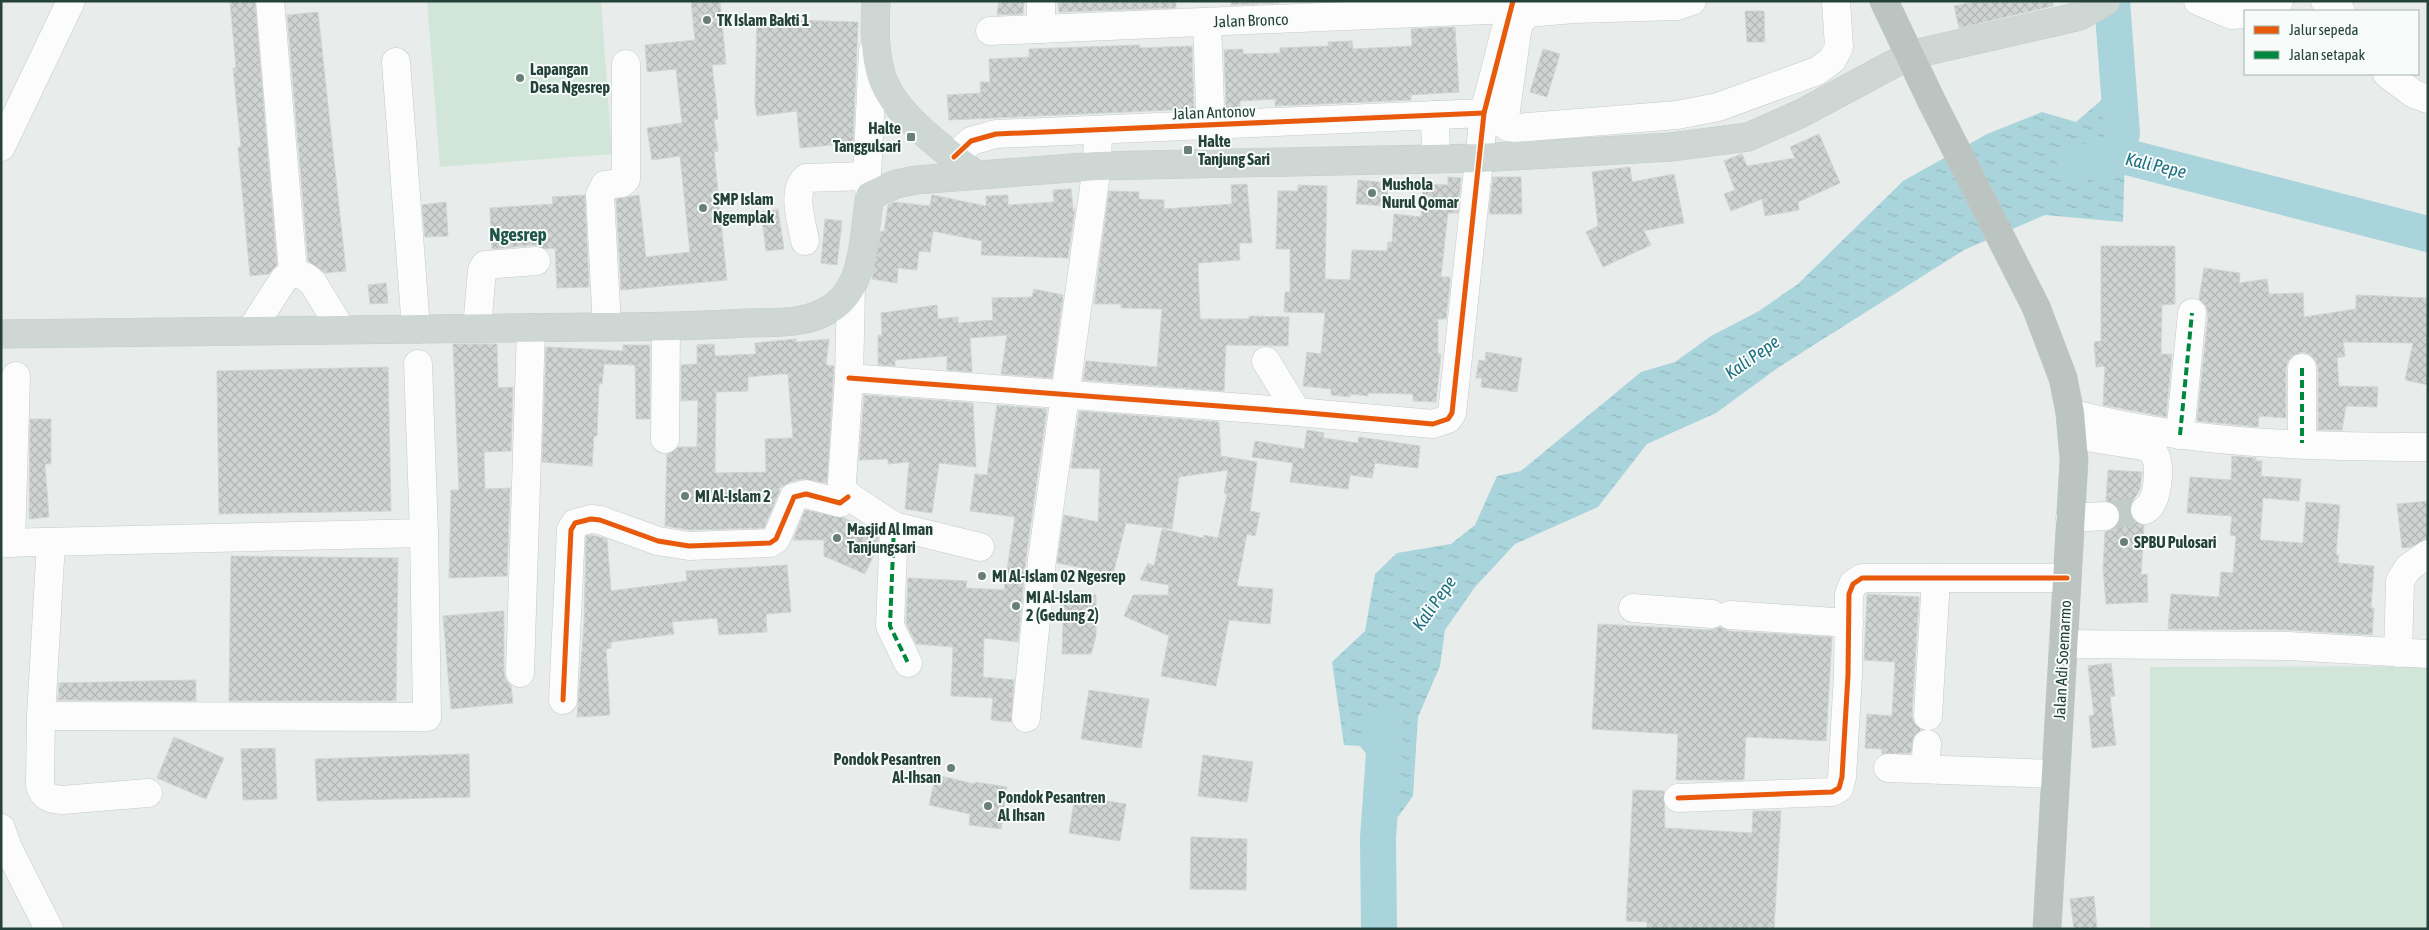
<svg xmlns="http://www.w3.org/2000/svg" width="2429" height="930" font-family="'Asap Condensed',sans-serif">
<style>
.grass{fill:#d1e6d8}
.water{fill:url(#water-ripples)}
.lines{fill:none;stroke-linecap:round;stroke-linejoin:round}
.river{stroke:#a9d4db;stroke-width:36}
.building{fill:url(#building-cross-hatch);stroke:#d1d6d4;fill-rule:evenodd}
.minor-tunnel{stroke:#c1cbc8;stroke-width:28;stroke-dasharray:28 14;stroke-linecap:butt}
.minor-casing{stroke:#c5cac8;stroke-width:29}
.major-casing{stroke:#c3ccc9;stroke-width:29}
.highway-casing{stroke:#c3ccc9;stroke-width:29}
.minor{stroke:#fcfcfc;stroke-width:28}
.major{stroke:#cfd7d5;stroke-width:28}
.highway{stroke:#bcc4c2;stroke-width:28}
.quiet{stroke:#00873e;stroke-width:4;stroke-dasharray:8 4;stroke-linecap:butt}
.cycleway-casing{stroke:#f7fbf9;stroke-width:8}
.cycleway{stroke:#e8590c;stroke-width:5}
.poi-dot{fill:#697e78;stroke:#f7fbf9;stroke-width:2}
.labels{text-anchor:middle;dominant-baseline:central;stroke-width:4;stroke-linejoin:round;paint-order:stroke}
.poi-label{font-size:16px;font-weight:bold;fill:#24423a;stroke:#f7fbf9;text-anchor:start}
.street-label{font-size:16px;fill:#24423a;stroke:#f7fbf9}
.water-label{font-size:18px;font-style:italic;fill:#1c6f80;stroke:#f7fbf9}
.quarter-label{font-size:19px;font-weight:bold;fill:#1f5548;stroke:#f7fbf9}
</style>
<defs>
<pattern id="water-ripples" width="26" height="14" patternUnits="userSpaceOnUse" patternTransform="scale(1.25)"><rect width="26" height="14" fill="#a9d4db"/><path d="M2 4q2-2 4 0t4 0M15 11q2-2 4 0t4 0" fill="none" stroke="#91b7bd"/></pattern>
<pattern id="building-cross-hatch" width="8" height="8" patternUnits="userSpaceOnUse" patternTransform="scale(1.25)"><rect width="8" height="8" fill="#cfd4d2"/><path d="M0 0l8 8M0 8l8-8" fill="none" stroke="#b2b7b5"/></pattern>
</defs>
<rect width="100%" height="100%" fill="#e8edeb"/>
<g class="grass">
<path d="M427 1H601L612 154 440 167Z"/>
<path d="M2428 666V929H2150V667Z"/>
</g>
<path class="water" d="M2119 85 2127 86 2123 222 2045 215 1964 250 1779 367 1716 413 1647 444 1598 507 1515 544 1475 587 1445 630 1440 666 1418 717 1413 796 1398 817 1392 806 1382 774 1360 746 1344 745 1332 662 1365 631 1375 574 1397 553 1451 544 1475 525 1497 476 1521 471 1641 372 1675 362 1711 336 1759 311 1798 284 1903 181 1987 134 2042 112 2076 122Z"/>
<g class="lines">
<g class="river">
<path d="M2112 1 2122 134"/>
<path d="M2075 164 2123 156 2428 234"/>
<path d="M1379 929 1378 838 1386 726"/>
</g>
</g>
<g class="building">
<path d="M230 1H255L277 265 269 274 250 276 238 147H241L233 68H236Z"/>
<path d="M691 1H720L726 64 712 65 718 119 714 120 718 151 714 152 727 280 621 290 616 199 639 195 646 257 690 252 680 156 652 160 647 128 682 123 676 69 647 72 645 45 695 40Z"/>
<path d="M999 1H1024L1023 14 997 15Z"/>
<path d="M1058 1H1176V8L1059 12Z"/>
<path d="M1231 1H1279V3L1231 5Z"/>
<path d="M1977 1H2053V6L1959 28 1954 6Z"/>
<path d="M1745 11H1764L1765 42H1747Z"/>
<path d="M318 12 346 271 325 273 308 261 287 15Z"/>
<path d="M757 19 858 22 853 143 800 148 797 111 757 116 755 104Z"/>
<path d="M1455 27 1459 92 1411 95V100L1275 106V99L1240 101V108H1226L1224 50 1243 49V54L1280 53V48L1329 46 1328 42 1352 41 1353 49 1412 46 1411 29Z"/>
<path d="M1140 45V48L1192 46 1194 109 949 120 947 95 981 93 980 82H990L989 59 1029 57V49Z"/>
<path d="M1543 49 1560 54 1547 97 1530 92Z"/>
<path d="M1819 134 1840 183 1798 202 1799 210 1765 216 1762 199 1731 211 1724 194 1735 190 1724 161 1742 154 1747 166 1795 158 1790 147Z"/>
<path d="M1630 167 1632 182 1674 174 1684 223 1644 231 1651 245 1603 267 1586 232 1598 226 1592 172Z"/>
<path d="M1448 177 1461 178 1458 213H1448L1441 277H1450V283L1446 319H1438V354H1441L1436 402 1413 401V394L1368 393V396L1350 394V397L1331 395V389L1303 386 1307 352 1321 354 1325 313 1284 312 1285 292H1290V249H1276L1278 191H1298V185L1327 186 1325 279 1350 280 1352 250 1387 251 1388 242H1392L1394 214 1421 217 1423 184 1448 185Z"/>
<path d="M1493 177H1521L1522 214H1489Z"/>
<path d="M1358 180 1388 183 1387 206 1356 204Z"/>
<path d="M1247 184 1252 243H1239L1240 260 1198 263 1200 319H1249V316L1289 317 1288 346 1226 345 1224 391 1083 380 1086 361 1157 367 1162 309 1121 308V304H1094L1109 191 1139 192V199L1164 200V209L1232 204 1231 185Z"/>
<path d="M1071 189 1073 209H1075L1068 258 981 255 982 241 933 231 930 252 919 251 917 270 898 268 897 283 872 279 881 231 884 232 888 205 894 202 930 206 932 195 986 206V196L1008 195V205L1054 202 1053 190Z"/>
<path d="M585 195 589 287 557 288 555 248 545 249 535 245 492 249 490 208 553 204 552 197Z"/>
<path d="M446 202 448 236 425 237 422 205Z"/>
<path d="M778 209 784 249 766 251 761 212Z"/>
<path d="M825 219 842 221 837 265 821 263Z"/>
<path d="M2101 246H2175V304L2162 305 2161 354H2172L2166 417 2103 405 2105 366 2096 367 2094 342 2101 341Z"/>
<path d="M2204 268 2240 273 2239 283 2267 279 2269 294 2303 293 2304 317 2356 309V295L2428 298V385L2405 380 2413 343 2343 342 2345 356 2337 358 2339 386 2378 387 2377 407 2346 406 2342 430H2318V368L2315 360 2309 354 2302 352 2294 355 2288 361 2286 368V418L2259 416 2258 427 2197 421 2208 315 2206 306 2199 299Z"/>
<path d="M386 283 388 303 370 304 368 285Z"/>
<path d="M1034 289 1063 295 1052 378 1001 374 1007 335 970 338 972 372 947 370V356L895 360V366L878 365V335L882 336 881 313 937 305 938 319 958 317V323L993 320 992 298 1032 297Z"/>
<path d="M796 339 797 342 829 339 826 365 834 366 827 483 802 479 790 482 778 489 780 490 764 528 690 530 665 526 667 454 678 447H697L698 400 681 401V365L697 364V345L714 344 715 356 756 354 755 343ZM781 374H788L793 438 765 439 766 472 715 473 716 392 748 391V377Z"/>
<path d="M453 344H497L498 388 513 387 511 451 484 452 485 489 510 488 507 576 449 578 451 490H459Z"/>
<path d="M623 345H650V419H636L635 365 604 364 602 384H599L597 436H594L592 466 542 462 546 347 623 351Z"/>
<path d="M1486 352 1522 358 1517 392 1481 387 1482 378H1476L1479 360 1485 361Z"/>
<path d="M388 367 391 511 219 514 217 371Z"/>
<path d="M864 395 973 403 976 467 939 463 932 513 905 509 909 462 888 464V459L859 460Z"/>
<path d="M997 405 1047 409 1026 558 1018 642 984 638 983 677 1014 680 1011 722 991 720 993 698 951 696 953 647 916 644 906 623 908 578 967 581 966 588 1004 590 1015 517 970 511 975 474 987 475Z"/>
<path d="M1079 411 1219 422 1221 456 1257 462 1250 511 1260 513 1255 536 1247 534 1237 586 1273 589 1270 624 1229 620 1216 686 1161 676 1169 636 1124 616 1133 595H1168L1169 585 1140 580 1148 563 1154 566 1162 529 1203 538 1204 535 1218 538 1227 494 1224 493 1228 470 1179 477 1172 529 1126 523 1113 574 1057 563 1064 515 1098 522 1100 469 1071 468Z"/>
<path d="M30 419H51V464H45L49 517 29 519Z"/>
<path d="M1307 430 1324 433 1323 438 1358 443 1359 437 1420 446 1418 468 1375 463 1372 478 1350 475 1348 489 1290 482 1293 463 1252 457 1255 441 1304 449Z"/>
<path d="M2232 456 2256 458V461H2262L2261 476 2301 479 2299 501 2263 498 2260 540 2303 543 2306 502 2340 505 2336 555H2339L2338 563 2374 566 2371 608H2374L2372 635 2288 630 2168 629 2171 594 2219 597 2221 572 2233 573 2236 536 2230 535 2232 516 2187 513 2190 477 2231 480Z"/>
<path d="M2108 470 2142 472 2140 489 2131 504 2130 512 2133 520 2144 525 2141 575 2147 574 2148 602 2106 604 2103 569 2105 532 2114 529 2119 523 2121 516 2118 507 2106 501Z"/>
<path d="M2428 501V539L2411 547 2402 548 2397 504Z"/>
<path d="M805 510 844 518 878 534V545L865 574 824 556V540H793Z"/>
<path d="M592 535 607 539 611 591 687 581 686 571 787 565 791 612 766 614 767 632 719 635 717 618 672 622 674 634 611 642V648L606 649 610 715 577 717 584 624 586 536Z"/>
<path d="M231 556 398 558 396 701H229Z"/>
<path d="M1867 594 1919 597 1912 715 1914 723 1921 730 1914 736 1911 753 1882 754V749L1865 748 1867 714 1892 716 1895 662 1864 660Z"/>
<path d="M1064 595H1096V636L1091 654H1062Z"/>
<path d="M504 611V672L506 680 511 686 513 703 451 709 443 616Z"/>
<path d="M1598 624 1711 630 1720 627 1729 631 1832 637 1826 741 1746 737 1744 780H1676L1678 734 1592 729Z"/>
<path d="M2111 663 2115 696 2110 697 2116 745 2092 748 2089 716 2094 715 2088 666Z"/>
<path d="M196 680V701L58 700 59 683Z"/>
<path d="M1089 690 1149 699 1141 748 1081 739Z"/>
<path d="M174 737 224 758 206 799 157 778Z"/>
<path d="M275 748 277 799 243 800 241 749Z"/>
<path d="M469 754 470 797 317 801 315 759Z"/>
<path d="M1203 755 1253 762 1247 802 1198 796Z"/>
<path d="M936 775 975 784V782L1007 787 1001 829 969 825 970 814 929 805Z"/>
<path d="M1633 790 1664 791 1665 828 1752 833 1753 811H1781L1774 929H1647V922L1626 921Z"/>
<path d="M1075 796 1126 804 1120 841 1069 833Z"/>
<path d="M1191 837 1247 839 1246 890 1190 889Z"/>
<path d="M2094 896 2097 929H2074L2070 899Z"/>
</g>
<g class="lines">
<path class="minor-tunnel" d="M2105 516 2145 510"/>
<g class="minor-casing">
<g id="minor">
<path d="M1041 1V29"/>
<path d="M1692 1 1677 6 1574 9 1527 13 1518 25 1504 124 1508 127 1516 128 1677 115 1718 107 1817 71 1832 60 1839 47 1836 1"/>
<path d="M2198 1 2232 15 2245 14"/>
<path d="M2325 1 2341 11"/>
<path d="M2259 11 2279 1"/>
<path d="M1207 22 1212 163"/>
<path d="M990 31 1511 9"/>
<path d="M396 62 416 329"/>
<path d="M2387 74 2414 94 2428 99"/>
<path d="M1435 115 1436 159"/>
<path d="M1 147 71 1"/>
<path d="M954 157 971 141 996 134 1484 113"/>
<path d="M870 196 867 176 873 51"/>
<path d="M805 241C802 223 791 192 806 178L867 176"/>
<path d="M293 272 306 277 313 283 341 329"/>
<path d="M851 287 849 378 842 482 844 493 894 526 980 547"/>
<path d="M607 327 600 195 605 185 622 183 626 179V64"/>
<path d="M477 328 482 270 485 265 536 261"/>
<path d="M251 330 284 279 293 272 270 1"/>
<path d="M1266 361 1297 412"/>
<path d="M2302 368V443"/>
<path d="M849 378 1297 412 1433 424 1448 419 1452 413 1484 113 1513 1"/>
<path d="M2070 413C2185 444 2310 447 2428 447"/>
<path d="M2073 435 2143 446C2148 448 2153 450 2155 455 2161 467 2158 504 2145 510"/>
<path d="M2180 435 2192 313"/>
<path d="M665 439 666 327"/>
<path d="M2070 518 2105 516"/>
<path d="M894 526 890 626 908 663"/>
<path d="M51 542 41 716 40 785C43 797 50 799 62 800L148 793"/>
<path d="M1 543 424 533"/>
<path d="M11 543 16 376"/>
<path d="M1633 608 1712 614"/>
<path d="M1730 615 1849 623"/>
<path d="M2063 644 2288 646 2428 654"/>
<path d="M2398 653 2400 581 2408 568 2428 554"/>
<path d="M520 673 531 328"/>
<path d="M563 700 571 530 575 523 591 519 600 520 658 541 689 546 770 543 776 539 794 497 806 494 840 503 848 497"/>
<path d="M41 716 427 717 424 533 418 364"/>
<path d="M1928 716 1936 578"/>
<path d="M1026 718 1042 560 1097 166 1098 130"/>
<path d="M1888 768 2056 774"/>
<path d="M1925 769 1927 744"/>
<path d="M1678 798 1832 792 1839 788 1842 777 1848 675 1849 594 1853 584 1862 578H2067"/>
<path d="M1 828 8 848 49 929"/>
</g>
</g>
<g class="major-casing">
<g id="major">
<path d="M876 1C875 25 874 46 880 70 889 112 944 149 976 175"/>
<path d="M1 334C198 331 395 329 592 327 643 327 694 326 746 323 774 322 805 325 830 309 867 287 863 233 870 196L896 184 916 180 1097 166 1479 158 1671 147 1748 137 1800 114 1910 55 2080 16 2106 1"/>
</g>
</g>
<g class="highway-casing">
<path id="highway" d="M1884 1 1932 102 2036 307 2063 378 2070 413 2074 460 2047 929"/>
</g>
<use href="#minor" class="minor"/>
<use href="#major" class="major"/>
<use href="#highway" class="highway"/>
<g class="quiet">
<path d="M2302 368V443"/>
<path d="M2180 435 2192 313"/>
<path d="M894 526 890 626 908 663"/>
</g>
<g class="cycleway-casing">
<g id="cycleway">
<path d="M954 157 971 141 996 134 1484 113"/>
<path d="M849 378 1297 412 1433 424 1448 419 1452 413 1484 113 1513 1"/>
<path d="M563 700 571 530 575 523 591 519 600 520 658 541 689 546 770 543 776 539 794 497 806 494 840 503 848 497"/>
<path d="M1678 798 1832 792 1839 788 1842 777 1848 675 1849 594 1853 584 1862 578H2067"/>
</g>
</g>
<use href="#cycleway" class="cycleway"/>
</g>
<g class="poi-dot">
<circle cx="707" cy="20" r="5"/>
<circle cx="520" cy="78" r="5"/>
<rect x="906" y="132" width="10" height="10" rx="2.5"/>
<rect x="1183" y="145" width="10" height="10" rx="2.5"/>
<circle cx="1372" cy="193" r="5"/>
<circle cx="703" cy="208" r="5"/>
<circle cx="685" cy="496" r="5"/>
<circle cx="837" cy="538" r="5"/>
<circle cx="2124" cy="542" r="5"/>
<circle cx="982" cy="576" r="5"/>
<circle cx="1016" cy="606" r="5"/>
<circle cx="951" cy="768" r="5"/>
<circle cx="988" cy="806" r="5"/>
</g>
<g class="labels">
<g class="poi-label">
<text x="717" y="20">TK Islam Bakti 1</text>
<text x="530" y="69">Lapangan<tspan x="530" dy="18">Desa Ngesrep</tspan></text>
<text x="901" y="128" text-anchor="end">Halte<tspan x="901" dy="18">Tanggulsari</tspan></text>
<text x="1198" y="141">Halte<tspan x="1198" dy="18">Tanjung Sari</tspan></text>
<text x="1382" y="184">Mushola<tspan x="1382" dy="18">Nurul Qomar</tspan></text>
<text x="713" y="199">SMP Islam<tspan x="713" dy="18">Ngemplak</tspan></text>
<text x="695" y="496">MI Al-Islam 2</text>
<text x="847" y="529">Masjid Al Iman<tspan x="847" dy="18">Tanjungsari</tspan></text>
<text x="2134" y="542">SPBU Pulosari</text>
<text x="992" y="576">MI Al-Islam 02 Ngesrep</text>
<text x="1026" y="597">MI Al-Islam<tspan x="1026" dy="18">2 (Gedung 2)</tspan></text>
<text x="941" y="759" text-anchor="end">Pondok Pesantren<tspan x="941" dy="18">Al-Ihsan</tspan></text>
<text x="998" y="797">Pondok Pesantren<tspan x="998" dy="18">Al Ihsan</tspan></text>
</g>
<g class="street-label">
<text transform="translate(1251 20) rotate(-2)">Jalan Bronco</text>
<text transform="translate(1214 112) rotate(-2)">Jalan Antonov</text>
<text transform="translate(2062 660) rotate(-87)">Jalan Adi Soemarmo</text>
</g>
<g class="water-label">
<text transform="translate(2156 165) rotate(13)">Kali Pepe</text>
<text transform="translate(1752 357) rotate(-35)">Kali Pepe</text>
<text transform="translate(1434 603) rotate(-55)">Kali Pepe</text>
</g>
<g class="quarter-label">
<text x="518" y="234">Ngesrep</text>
</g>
</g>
<rect width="2429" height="930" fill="none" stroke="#24423a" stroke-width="5"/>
<rect x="2244" y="10" width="175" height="65" fill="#f7fbf9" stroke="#a3b1ad"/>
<rect x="2254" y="26" width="25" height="8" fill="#e8590c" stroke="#a3b1ad"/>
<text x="2289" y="35" font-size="15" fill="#24423a">Jalur sepeda</text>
<rect x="2254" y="51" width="25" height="8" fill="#00873e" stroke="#a3b1ad"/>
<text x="2289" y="60" font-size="15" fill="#24423a">Jalan setapak</text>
</svg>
